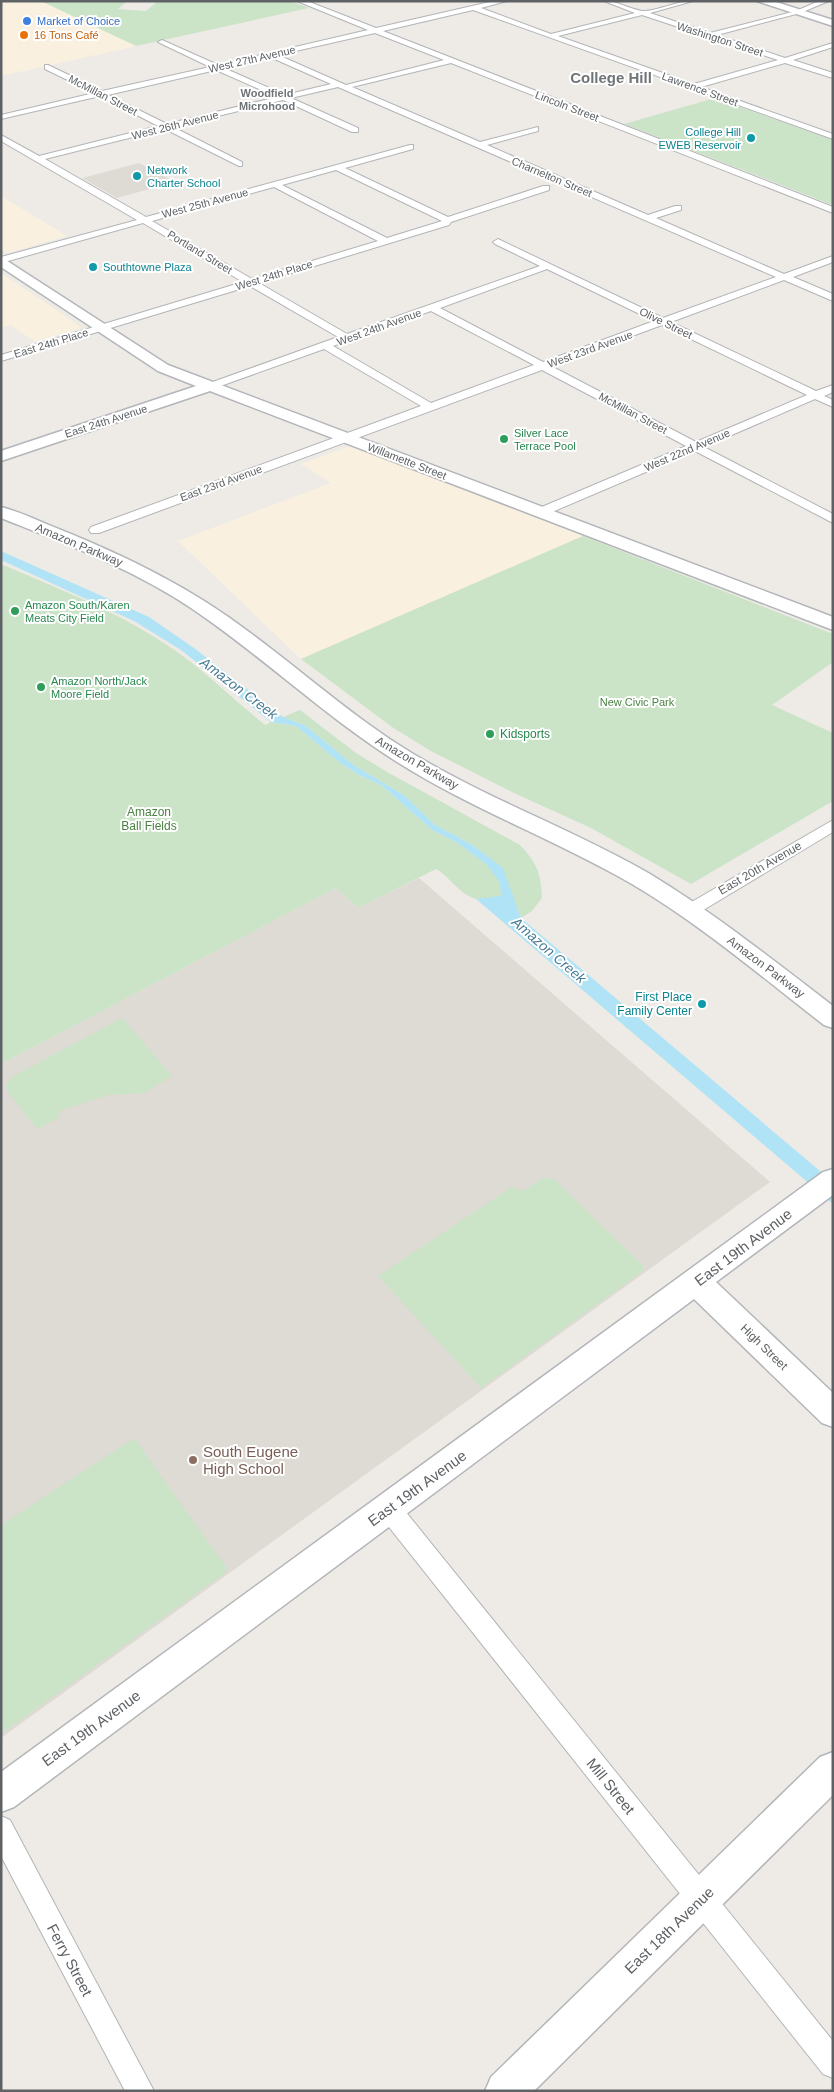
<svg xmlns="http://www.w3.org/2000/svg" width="834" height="2092" font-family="Arial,sans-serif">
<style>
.commercial{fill:#faf0e0}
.education{fill:#dedbd5}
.green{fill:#cbe3c6}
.water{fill:#b0e3f5}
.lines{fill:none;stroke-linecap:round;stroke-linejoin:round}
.street-casing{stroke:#b2b4b7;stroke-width:2}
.secondary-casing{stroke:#b3b6b9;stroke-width:3}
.street{fill:#fff;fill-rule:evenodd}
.secondary{fill:#fff;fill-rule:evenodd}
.shop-dot{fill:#3f7fe0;stroke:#fff;stroke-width:2}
.food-dot{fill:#e8710a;stroke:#fff;stroke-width:2}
.culture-dot{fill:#0f9aa8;stroke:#fff;stroke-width:2}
.leisure-dot{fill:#2e9e5b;stroke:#fff;stroke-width:2}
.education-dot{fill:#8d6e63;stroke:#fff;stroke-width:2}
.labels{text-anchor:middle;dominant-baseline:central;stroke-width:4;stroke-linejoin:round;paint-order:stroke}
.far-shop-label{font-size:11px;fill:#366cbe;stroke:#fff;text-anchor:start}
.far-food-label{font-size:11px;fill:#c56008;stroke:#fff;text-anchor:start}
.far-street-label{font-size:11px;fill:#5e6265;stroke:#fff}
.far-neighbourhood-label{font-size:11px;font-weight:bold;fill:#6f7477;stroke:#fff}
.far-culture-label{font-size:11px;fill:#0d838f;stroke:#fff;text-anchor:start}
.far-leisure-label{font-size:11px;fill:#27864d;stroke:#fff;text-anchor:start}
.far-park-label{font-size:11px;fill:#498240;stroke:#fff}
.street-label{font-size:12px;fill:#5e6265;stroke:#fff}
.leisure-label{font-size:12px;fill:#27864d;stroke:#fff;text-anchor:start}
.park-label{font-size:12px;fill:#498240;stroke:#fff}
.culture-label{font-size:12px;fill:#0d838f;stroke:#fff;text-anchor:end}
.water-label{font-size:14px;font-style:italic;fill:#477b95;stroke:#fff}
.far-district-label{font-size:15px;font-weight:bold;fill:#6f7477;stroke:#fff}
.near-street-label{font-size:15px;fill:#5e6265;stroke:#fff}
.near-education-label{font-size:15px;fill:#785e54;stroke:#fff;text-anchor:start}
</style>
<rect width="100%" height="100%" fill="#eeebe7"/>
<g class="commercial">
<path d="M1 1H41L136 46 1 76Z"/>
<path d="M1 196 67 236 7 253 1 249Z"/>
<path d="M1 273 58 311 82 328 35 342 11 325 1 328Z"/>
<path d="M351 446 583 536 301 659 178 541 331 483 301 464Z"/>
</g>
<g class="education">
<path d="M139 163 175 182 117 198 82 178Z"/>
<path d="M419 878 770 1182 1 1738V1064L336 888 358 908Z"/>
</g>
<g class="green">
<path d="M41 1H127L118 9 146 11 158 1H290L309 8 136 46Z"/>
<path d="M715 98 833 140V205L624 124Z"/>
<path d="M583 536 833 634V662L772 705 833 733V801L691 884 591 828 514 793 429 750 392 727 301 659Z"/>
<path d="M1 564C59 589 121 613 173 649 205 671 234 700 265 725L271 722 296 726 339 762 359 775 381 785 432 830 456 842 487 864 500 883 501 896C494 897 483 900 476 899 459 894 450 877 436 869L358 908 336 888 1 1064Z"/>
<path d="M300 710 356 753 389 773 520 845C537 863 541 873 542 898L532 911 521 918 502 868 471 844 435 825 405 796 352 764 306 726 283 717Z"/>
<path d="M122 1018 172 1076 144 1093 108 1095 59 1111 60 1117 37 1129 8 1092 6 1085 12 1077Z"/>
<path d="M543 1178 554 1179 643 1266V1271L481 1388 378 1276 512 1187 523 1191Z"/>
<path d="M134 1438 226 1567V1572L1 1734V1525Z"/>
</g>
<path class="water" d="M1 551 149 617 194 648 283 717 306 726 352 764 405 796 435 825 471 844 503 868 521 918 833 1182V1204L476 899 501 896 500 883 486 864 456 842 432 830 381 785 359 775 339 762 296 726 271 722 181 650 134 621 1 560Z"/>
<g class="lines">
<g class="street-casing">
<g id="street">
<path d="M297 1H307L376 28 494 1H507L481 8 551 34 635 13 604 1C618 1 629 9 642 11 654 12 677 1 693 1L650 13 710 33 796 11 819 1H829L800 13 717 35 785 58 833 43V47L793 60 833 73V78L785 63 701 87 833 134V139L473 10 383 31 833 207V213L451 63 352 87 480 142 538 127V131L487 145 648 215 675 206H681V210L656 218 784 274 833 256V262L793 277 833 294V301L784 280 671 322 816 391 833 385V392L824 396 833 400V407L815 399 704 447 833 514V523L695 451 545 515H537L535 512 537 509 686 446 542 370 99 533H91L89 530 91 527 421 406 324 349 215 388H207L206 386 207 384 338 337 250 286 1 361V355L243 282 143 223 1 263V257L137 220 1 141V135L39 156 158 126 100 96 1 119V115L94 93 45 69V65H48L102 91 210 67 160 43 158 42 162 40 218 65 368 30ZM642 15 778 60 694 84 558 36ZM375 33 444 60 346 85 278 55ZM270 57 331 84 285 95 224 68ZM216 70 277 97 167 124 108 95ZM338 87 776 277 663 318 498 239 493 242 495 244 540 266 347 334 259 283 449 225 451 222 549 190V186H543L448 217 345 168 413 149V145H410L146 217 45 159 165 129 239 166H242V162L173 127 283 100 352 132H358V128L291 98ZM336 170 442 221 387 238 282 185ZM274 187 378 241 252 279 152 221ZM547 269 654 321 543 362 440 308ZM431 311 534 365 431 403 333 346ZM662 325 807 395 696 442 551 366Z"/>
<path d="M833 820V832L695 915 689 917 683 915 681 911 683 907Z"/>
<path d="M389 1498 397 1501 833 2041V2078L823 2074 381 1517 378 1509 381 1501Z"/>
<path d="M1 1816 10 1820 154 2091H125L1 1856Z"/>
</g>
</g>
<g class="secondary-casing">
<g id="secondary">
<path d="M757 1H773L833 20V26Z"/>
<path d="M1 257 168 365 833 617V630L210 391 1 461V451L196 386 158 371 1 267Z"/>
<path d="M1 507C21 512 41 522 61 530 128 557 191 588 249 632 303 672 353 717 410 752 487 799 572 829 650 874 714 913 773 960 833 1006V1028L824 1025C762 977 700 924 632 884 554 839 469 808 394 760 322 714 261 655 191 608 133 569 66 544 1 518Z"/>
<path d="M833 1169V1195L716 1282 833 1393V1427L822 1423 694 1299 14 1807 1 1812V1772L823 1172Z"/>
<path d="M833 1752V1795L534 2091H485L491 2077 820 1757Z"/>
</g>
</g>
<use href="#street" class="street"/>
<use href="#secondary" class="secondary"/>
</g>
<circle class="shop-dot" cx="27" cy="21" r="5"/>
<circle class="food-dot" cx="24" cy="35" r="5"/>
<g class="culture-dot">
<circle cx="751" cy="138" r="5"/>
<circle cx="137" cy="176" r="5"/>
<circle cx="93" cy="267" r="5"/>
<circle cx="702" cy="1004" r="5"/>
</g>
<g class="leisure-dot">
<circle cx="504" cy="439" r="5"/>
<circle cx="15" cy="611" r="5"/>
<circle cx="41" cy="687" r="5"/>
<circle cx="490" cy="734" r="5"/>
</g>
<circle class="education-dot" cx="193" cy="1460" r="5"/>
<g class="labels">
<g class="far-shop-label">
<text x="37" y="21">Market of Choice</text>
</g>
<g class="far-food-label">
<text x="34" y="35">16 Tons Café</text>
</g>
<g class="far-street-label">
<text transform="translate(720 39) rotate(18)">Washington Street</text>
<text transform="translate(252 59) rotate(-13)">West 27th Avenue</text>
<text transform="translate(700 89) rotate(20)">Lawrence Street</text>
<text transform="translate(103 95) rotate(27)">McMillan Street</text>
<text transform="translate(567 106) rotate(21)">Lincoln Street</text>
<text transform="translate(175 125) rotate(-14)">West 26th Avenue</text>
<text transform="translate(552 177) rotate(23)">Charnelton Street</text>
<text transform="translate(205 203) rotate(-15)">West 25th Avenue</text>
<text transform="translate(200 252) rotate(31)">Portland Street</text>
<text transform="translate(274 275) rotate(-17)">West 24th Place</text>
<text transform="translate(666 323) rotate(26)">Olive Street</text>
<text transform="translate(379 327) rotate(-20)">West 24th Avenue</text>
<text transform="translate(51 343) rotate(-17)">East 24th Place</text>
<text transform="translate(590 349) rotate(-20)">West 23rd Avenue</text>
<text transform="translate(633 413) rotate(28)">McMillan Street</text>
<text transform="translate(106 421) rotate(-18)">East 24th Avenue</text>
<text transform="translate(687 450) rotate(-23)">West 22nd Avenue</text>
<text transform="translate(407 461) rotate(21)">Willamette Street</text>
<text transform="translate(221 483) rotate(-20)">East 23rd Avenue</text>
</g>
<g class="far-neighbourhood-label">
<text x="267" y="93">Woodfield<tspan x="267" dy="13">Microhood</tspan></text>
</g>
<g class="far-culture-label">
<text x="741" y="132" text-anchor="end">College Hill<tspan x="741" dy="13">EWEB Reservoir</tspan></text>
<text x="147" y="170">Network<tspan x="147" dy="13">Charter School</tspan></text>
<text x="103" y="267">Southtowne Plaza</text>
</g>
<g class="far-leisure-label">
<text x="514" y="433">Silver Lace<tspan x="514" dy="13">Terrace Pool</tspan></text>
<text x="25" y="605">Amazon South/Karen<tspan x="25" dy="13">Meats City Field</tspan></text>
<text x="51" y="681">Amazon North/Jack<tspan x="51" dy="13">Moore Field</tspan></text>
</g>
<g class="far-park-label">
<text x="637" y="702">New Civic Park</text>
</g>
<g class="street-label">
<text transform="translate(79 545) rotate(23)">Amazon Parkway</text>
<text transform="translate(417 763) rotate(30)">Amazon Parkway</text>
<text transform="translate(760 868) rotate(-30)">East 20th Avenue</text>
<text transform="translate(766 967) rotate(37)">Amazon Parkway</text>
<text transform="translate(764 1347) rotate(44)">High Street</text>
</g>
<g class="leisure-label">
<text x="500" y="734">Kidsports</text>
</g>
<g class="park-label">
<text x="149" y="812">Amazon<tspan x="149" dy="14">Ball Fields</tspan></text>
</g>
<g class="culture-label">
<text x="692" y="997">First Place<tspan x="692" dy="14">Family Center</tspan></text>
</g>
<g class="water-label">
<text transform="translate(239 688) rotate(37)">Amazon Creek</text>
<text transform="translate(549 950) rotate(41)">Amazon Creek</text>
</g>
<g class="far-district-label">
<text x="611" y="77">College Hill</text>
</g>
<g class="near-street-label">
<text transform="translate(743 1247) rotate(-37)">East 19th Avenue</text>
<text transform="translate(417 1488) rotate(-36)">East 19th Avenue</text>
<text transform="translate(91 1728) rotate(-36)">East 19th Avenue</text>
<text transform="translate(611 1786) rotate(51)">Mill Street</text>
<text transform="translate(669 1930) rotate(-44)">East 18th Avenue</text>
<text transform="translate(70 1960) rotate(62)">Ferry Street</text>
</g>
<g class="near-education-label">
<text x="203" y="1451">South Eugene<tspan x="203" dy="17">High School</tspan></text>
</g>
</g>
<rect width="834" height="2092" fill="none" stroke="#5e6265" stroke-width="5"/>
</svg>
